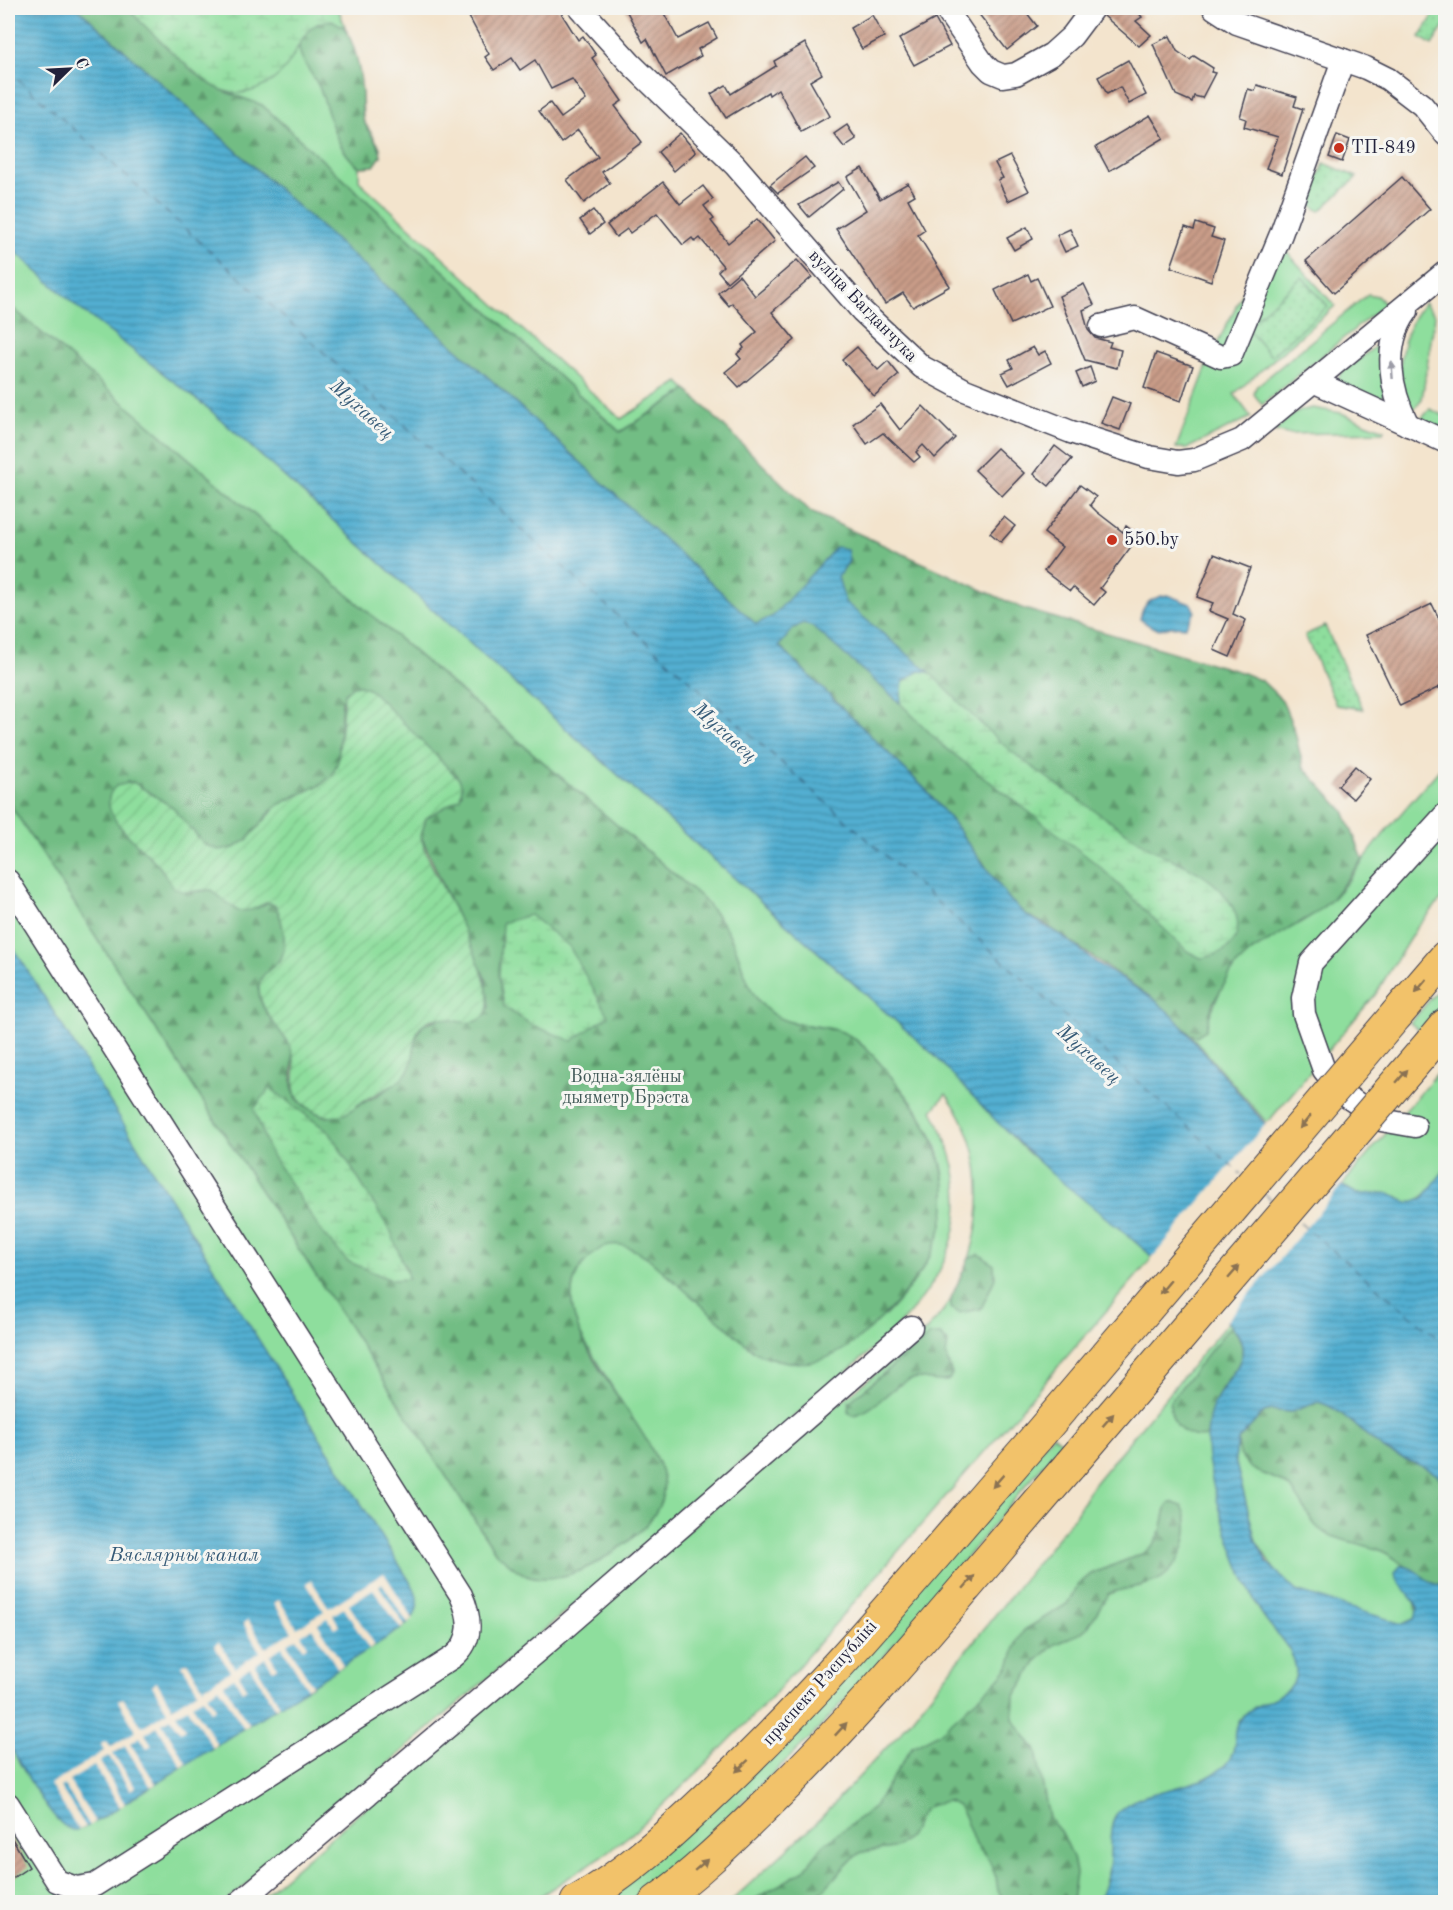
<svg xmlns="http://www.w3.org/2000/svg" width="1453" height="1910" font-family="'Old Standard TT',serif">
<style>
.grass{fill:#8ede9d;stroke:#58806c;stroke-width:1.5}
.forest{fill:url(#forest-firs);stroke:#4a7060;stroke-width:1.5;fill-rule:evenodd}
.wetland{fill:url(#wetland-marsh);stroke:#58806c;stroke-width:1.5}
.park{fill:url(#park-dots);stroke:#58806c;stroke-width:1.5}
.garden{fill:url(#garden-furrows);stroke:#58806c;stroke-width:1.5}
.water{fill:url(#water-rules);stroke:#3a6886;stroke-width:1.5}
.pier{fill:#f3e4cd}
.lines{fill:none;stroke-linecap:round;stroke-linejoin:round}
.ferry{stroke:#355a77;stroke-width:1.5;stroke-dasharray:8 6;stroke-linecap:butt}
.building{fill:url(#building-hatch)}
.minor-casing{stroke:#413f51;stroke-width:25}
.highway-casing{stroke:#413f51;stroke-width:35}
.minor{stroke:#fff;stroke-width:22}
.highway{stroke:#f2c26a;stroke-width:33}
.highway-bridge-casing{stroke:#413f51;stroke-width:35;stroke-linecap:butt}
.highway-bridge{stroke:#f2c26a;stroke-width:33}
.oneway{fill:#9c9ca7}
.oneway2{fill:#8a7252}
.poi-dot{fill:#c8321e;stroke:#f6f6f2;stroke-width:2}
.labels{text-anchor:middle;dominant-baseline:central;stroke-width:6;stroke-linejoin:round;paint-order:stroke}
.poi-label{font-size:18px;fill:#22223b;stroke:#f6f6f2;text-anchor:start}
.street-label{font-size:18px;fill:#22223b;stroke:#f6f6f2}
.park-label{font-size:18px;fill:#425a58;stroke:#f6f6f2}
.water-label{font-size:20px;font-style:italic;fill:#355a77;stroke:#f6f6f2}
</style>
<defs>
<pattern id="forest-firs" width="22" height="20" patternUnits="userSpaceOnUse" patternTransform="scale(1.5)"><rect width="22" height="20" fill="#72bd84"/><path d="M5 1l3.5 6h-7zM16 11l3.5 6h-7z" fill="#5d996d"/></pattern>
<pattern id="wetland-marsh" width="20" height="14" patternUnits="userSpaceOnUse" patternTransform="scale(1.5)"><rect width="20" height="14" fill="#8ede9d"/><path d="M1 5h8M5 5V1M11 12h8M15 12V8" fill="none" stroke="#7abe88"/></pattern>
<pattern id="park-dots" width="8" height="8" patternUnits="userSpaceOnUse" patternTransform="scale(1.5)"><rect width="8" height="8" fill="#8ede9d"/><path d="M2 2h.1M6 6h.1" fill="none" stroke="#7abe88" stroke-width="1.8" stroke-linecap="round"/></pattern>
<pattern id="garden-furrows" width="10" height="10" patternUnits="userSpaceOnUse" patternTransform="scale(1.5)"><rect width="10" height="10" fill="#8ede9d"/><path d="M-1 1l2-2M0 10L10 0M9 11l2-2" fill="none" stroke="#7abe88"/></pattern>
<pattern id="water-rules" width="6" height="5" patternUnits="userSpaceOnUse" patternTransform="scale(1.5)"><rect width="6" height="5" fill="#52afd1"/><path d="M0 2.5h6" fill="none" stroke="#448eab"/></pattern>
<pattern id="building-hatch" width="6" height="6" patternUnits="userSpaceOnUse" patternTransform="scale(1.5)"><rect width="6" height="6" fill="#c99c88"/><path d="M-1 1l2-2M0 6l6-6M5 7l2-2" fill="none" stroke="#a37f70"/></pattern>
</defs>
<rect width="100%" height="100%" fill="#f6f6f2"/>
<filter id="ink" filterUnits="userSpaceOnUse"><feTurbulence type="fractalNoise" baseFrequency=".0167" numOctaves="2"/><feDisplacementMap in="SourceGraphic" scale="12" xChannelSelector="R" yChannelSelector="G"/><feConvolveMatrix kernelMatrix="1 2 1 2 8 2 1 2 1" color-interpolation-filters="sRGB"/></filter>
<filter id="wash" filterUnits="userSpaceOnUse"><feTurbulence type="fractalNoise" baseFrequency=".008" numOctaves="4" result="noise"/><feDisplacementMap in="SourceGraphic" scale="24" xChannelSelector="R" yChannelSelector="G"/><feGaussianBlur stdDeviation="1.35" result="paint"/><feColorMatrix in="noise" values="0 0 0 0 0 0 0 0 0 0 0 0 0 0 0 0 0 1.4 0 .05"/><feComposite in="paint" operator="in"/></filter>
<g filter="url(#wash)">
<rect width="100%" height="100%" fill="#f3e4cd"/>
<g class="grass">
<path d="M77 8H338L353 48 362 93 363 120 380 147 381 156 374 166 359 167V181L621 419 679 382 687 390 620 432 262 105 231 145Z"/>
<path d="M1272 235 1335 306 1234 394 1251 417 1188 448H1176L1210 358Z"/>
<path d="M8 245 76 306 209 409 504 674 933 1054 1025 1150 1153 1257 771 1698 698 1772 635 1831 607 1853 531 1902H256C428 1754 600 1606 772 1458 805 1430 840 1403 874 1375 902 1353 932 1330 951 1299 987 1236 992 1153 946 1094L932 1111C982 1201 956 1272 885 1339L226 1902H8V801L496 1553 663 1479C646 1439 622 1404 600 1367 589 1348 574 1328 571 1305 568 1275 591 1236 627 1245 633 1247 641 1253 647 1257L885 1316C964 1235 966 1155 887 1073 876 1062 865 1047 852 1038 828 1020 795 1031 771 1013 746 995 745 968 733 943 726 926 714 912 702 898L8 304Z"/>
<path d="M1368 294 1377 296 1385 304 1262 405 1254 394 1256 387Z"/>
<path d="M1424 303 1435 315 1422 399 1412 411C1391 378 1401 332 1424 303Z"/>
<path d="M1376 346 1382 349 1386 391 1379 402 1337 381 1341 373Z"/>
<path d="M1313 408 1341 413 1384 430 1383 432 1287 434 1275 431C1286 419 1296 410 1313 408Z"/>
<path d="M1430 409 1445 416V429L1421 419Z"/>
<path d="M1445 763V895L1415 930 1375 995 1267 1123 1190 1034 1196 1036C1214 1018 1216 989 1233 969 1259 938 1301 928 1330 901 1349 883 1363 859 1379 840 1400 813 1423 789 1445 763Z"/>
<path d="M1445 982V1002L1420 1031 1410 1023Z"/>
<path d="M1445 1064V1169L1428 1192 1415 1203H1408L1397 1196 1382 1193 1370 1195 1357 1194 1342 1185Z"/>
<path d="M1228 1322 1231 1325C1224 1358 1211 1393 1208 1427 1204 1475 1236 1562 1257 1606 1267 1627 1297 1648 1296 1672 1296 1699 1258 1699 1243 1716 1230 1732 1241 1754 1222 1769 1198 1787 1169 1789 1141 1799 1132 1802 1123 1811 1115 1816L1110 1866 1099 1902H730L816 1823 900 1733 1074 1517 1093 1485Z"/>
<path d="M1053 1435 1062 1442 882 1659 815 1733 688 1855 628 1902H606Z"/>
<path d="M1238 1440 1391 1453 1445 1483V1585L1412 1597 1418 1613 1415 1619 1403 1624 1307 1596 1296 1591 1280 1578 1256 1541 1235 1460Z"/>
</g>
<g class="forest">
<path d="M77 8H127L191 69 226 92 262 105 620 432 687 390 811 512 1024 609 1241 672 1262 681 1282 700 1295 732 1303 767 1344 811 1363 859 1331 900 1316 913 1252 951 1234 968 1213 1003 1206 1030 1196 1036 1190 1034 1155 1000 1045 924 1026 915 1010 900 951 820 925 789 778 645 490 379Z"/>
<path d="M322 20 338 21C355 36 361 73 362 95 362 103 361 111 363 119 367 132 379 141 381 156L374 166 359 167C333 146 331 117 320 89 314 75 300 62 299 47 298 34 313 26 322 20Z"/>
<path d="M8 304 702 898C714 912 726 926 733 942 745 968 746 994 771 1013 795 1031 827 1021 852 1037 870 1049 894 1079 907 1097 977 1192 945 1264 863 1335 828 1365 797 1371 755 1352L647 1257C633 1249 616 1238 600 1249 514 1306 650 1413 663 1478 670 1518 621 1549 592 1565 574 1575 542 1584 522 1573 513 1568 505 1560 496 1553L8 801ZM366 687 459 779 462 793 426 818 421 836 486 980 489 1008 477 1021 444 1017 424 1024C413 1036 416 1049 411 1063 403 1088 350 1110 327 1117 316 1113 303 1107 296 1097 287 1084 297 1064 291 1048 283 1030 260 1013 259 992 259 975 272 971 280 959 289 946 282 919 276 906L268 902 257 908 224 898 211 890 190 892 171 883 159 866 127 782H133L172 807 205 845 219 850 234 848 247 840 272 810 285 801 322 784 333 774 338 761 342 700Z"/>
<path d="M979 1254 994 1265 995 1278 981 1309 959 1313 951 1308V1298L969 1258Z"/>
<path d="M1231 1325C1255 1356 1236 1365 1220 1391 1213 1404 1208 1422 1208 1436 1184 1440 1170 1425 1170 1401Z"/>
<path d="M930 1335H941L948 1343 946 1356 952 1374 949 1380C934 1385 922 1374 908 1380 887 1389 877 1410 853 1415L848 1412 849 1402Z"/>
<path d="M1318 1402C1342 1407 1366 1439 1389 1452 1408 1462 1432 1466 1445 1483V1585C1430 1588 1401 1561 1386 1553 1367 1543 1331 1541 1317 1527 1307 1517 1302 1500 1291 1489 1273 1470 1238 1478 1238 1440L1264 1412 1270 1410 1291 1412Z"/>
<path d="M1171 1502 1182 1506C1195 1529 1181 1568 1158 1580 1142 1588 1124 1587 1108 1594L1088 1627 1079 1634 1055 1644 1037 1661 1014 1697 1013 1719 1036 1750 1049 1818 1063 1835 1073 1857 1076 1873 1072 1902H1005L998 1891 996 1877 989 1861 974 1842 964 1816 958 1806 948 1801C910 1806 924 1823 904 1842 891 1853 875 1847 860 1853 849 1859 824 1891 812 1902H750L803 1871 824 1844 873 1808 912 1747 939 1733 996 1682 1009 1667 1017 1641 1024 1630 1067 1604 1078 1585 1091 1574 1144 1553 1154 1544 1161 1532 1166 1508Z"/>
</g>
<g class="wetland">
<path d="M127 8H338L345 28 332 20C308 22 302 39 292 58 280 80 254 97 228 92 203 88 147 27 127 8Z"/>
<path d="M919 671 929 672C956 698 982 727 1011 751 1053 784 1099 813 1142 843 1168 861 1203 868 1223 893 1248 923 1241 952 1201 958L1187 951 1098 865 942 745 900 703C899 686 903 678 919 671Z"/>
<path d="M530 915 569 946 608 1016 572 1041 532 1025 504 1007 499 975 502 923Z"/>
<path d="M270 1088 330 1133 391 1232 409 1279 391 1280 347 1261 321 1231 269 1151 254 1109Z"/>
</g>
<g class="park">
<path d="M1438 8H1445V25L1432 45 1420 37Z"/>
<path d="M1324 163 1357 177 1320 211 1308 203Z"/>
<path d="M1302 277 1328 306 1271 356 1246 327Z"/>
<path d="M1325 626 1363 709 1336 705 1305 635Z"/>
</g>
<path class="garden" d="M359 685 372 691 459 779 462 786 460 798 426 818 421 836C427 872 510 992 483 1017 466 1033 441 1007 422 1025 412 1036 416 1051 411 1064 403 1086 383 1089 365 1100 357 1105 351 1111 343 1115 332 1118 325 1117 316 1112 278 1093 303 1077 291 1049 282 1029 259 1012 259 988 259 973 272 970 280 960 289 947 282 919 276 906L268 902 251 910 238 911 211 890C200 889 186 896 175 888 168 883 165 873 159 866 143 847 89 811 116 786L133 782 172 807 205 845 219 850 234 848 247 840 278 805 322 784 333 774 338 761 344 694 353 686Z"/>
<g class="water">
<path d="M8 8H77L490 379 756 624 773 616 836 547 847 549 849 561 838 577 845 602 929 672 919 671 903 682 900 703 813 627 803 623 794 628 779 646 925 789 951 820 1010 900 1026 915 1061 935 1097 963 1155 1000 1173 1016 1296 1160 1357 1194 1390 1193 1408 1203 1423 1198 1445 1169V1483C1432 1466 1408 1462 1389 1452 1366 1439 1342 1407 1318 1402L1291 1412 1271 1410 1264 1412 1238 1440 1235 1460 1256 1541 1267 1562 1296 1591 1403 1624 1415 1619 1418 1607 1396 1578 1395 1573 1400 1566C1418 1565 1427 1588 1445 1585V1902H1099C1103 1891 1108 1880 1109 1868 1112 1850 1106 1825 1119 1811 1138 1790 1187 1790 1212 1775 1247 1755 1226 1734 1244 1715 1259 1699 1297 1698 1296 1670 1295 1648 1269 1628 1259 1609 1239 1572 1208 1486 1207 1445 1207 1432 1208 1417 1213 1405 1227 1374 1262 1355 1228 1322L1125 1233 1052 1174 997 1122 933 1054 504 674 209 409 76 306 8 245Z"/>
<path d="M1167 595 1191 604 1195 612 1185 627C1162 624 1162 637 1140 619 1143 603 1151 598 1167 595Z"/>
<path d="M8 939 414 1588C422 1607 416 1618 401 1629L95 1822C89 1826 81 1831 73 1830 53 1828 19 1761 8 1743Z"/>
</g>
<g class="pier">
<path d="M1268 1121 1298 1157 1344 1183 1225 1323 1151 1259Z"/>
<path d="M384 1573 413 1619 408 1624 382 1583 379 1586 405 1626 401 1629 373 1589 349 1605 375 1645 369 1649 344 1608 333 1615 339 1625 334 1628 328 1618 318 1624 343 1665 338 1669 313 1628 301 1635 308 1645 303 1648 297 1638 287 1644 312 1685 307 1688 282 1647 270 1655 277 1667 273 1670 265 1658 255 1665 280 1705 276 1708 250 1667 239 1675 247 1688 242 1691 234 1678 224 1684 249 1725 244 1728 219 1687 207 1695 216 1708 211 1711 203 1698 192 1704 217 1745 213 1748 188 1708 176 1714 186 1729 180 1732 171 1718 162 1723 187 1764 182 1767 157 1726 145 1734 152 1745 147 1748 140 1737 130 1743 156 1784 151 1787 125 1746 113 1754 135 1787 130 1790 109 1756 100 1762 125 1804 120 1807 94 1766 69 1781 95 1822 90 1826 64 1785 60 1787 86 1827 79 1830 50 1785 104 1751 101 1744 106 1741 110 1747 136 1731 118 1701 123 1698 142 1727 167 1711 152 1685 157 1682 172 1708 198 1691 182 1665 187 1662 203 1688 230 1671 214 1645 219 1642 235 1668 260 1652 243 1623 248 1620 266 1648 292 1632 274 1603 279 1600 297 1628 324 1611 306 1583 311 1580 329 1608Z"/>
</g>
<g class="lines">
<g class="ferry">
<path d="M8 70 1241 1174"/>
<path d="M1265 1194 1275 1203"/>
<path d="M1300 1223 1446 1345"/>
</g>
</g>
<g id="blocks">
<g class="building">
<path d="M477 8H558L578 40 583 36 596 55 592 58 622 101 615 106 642 142 602 172 610 183 584 203 567 180 598 157 578 130 561 143 539 111 550 103 561 118 586 100 572 79 551 89 535 60 520 70 512 58 494 70 485 57 489 54 467 13Z"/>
<path d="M625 8H661L678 39 709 23 717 38 698 49 701 56 666 76 647 39 643 42Z"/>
<path d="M974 8H1023L1037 26 1007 50Z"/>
<path d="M1106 8H1135L1142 17 1136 21 1151 35 1139 46 1104 16Z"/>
<path d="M872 15 884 37 862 49 850 28Z"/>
<path d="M935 19 950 46 914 65 899 39Z"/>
<path d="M1170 36 1177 51 1190 60 1194 56 1213 68 1211 72 1215 73 1202 98 1194 96 1192 102 1176 95 1153 44Z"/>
<path d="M805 43 822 74 810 81 830 116 801 132 778 89 769 95 768 92 726 118 711 94 726 85 731 94 776 66 774 61Z"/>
<path d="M1128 60 1146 95 1129 104 1120 87 1107 94 1098 77Z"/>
<path d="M1257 85 1297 97 1294 106 1303 109 1282 174 1266 168 1278 137 1244 127 1246 119 1240 117 1248 89 1255 91Z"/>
<path d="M1150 115 1164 138 1109 171 1096 147Z"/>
<path d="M847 125 856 139 844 147 834 134Z"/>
<path d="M680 133 696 152 674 171 658 152Z"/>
<path d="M1337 135 1350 140 1342 162 1329 157Z"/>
<path d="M1010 156 1029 191 1008 201 998 180 1003 178 995 163Z"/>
<path d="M805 157 814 168 778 193 770 185Z"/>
<path d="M862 168 880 199 908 183 915 195 908 199 925 230 918 235 950 286 913 307 903 293 885 304 836 229 866 210 847 177Z"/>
<path d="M1402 177 1430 209 1334 293 1306 261Z"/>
<path d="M663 182 680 204 703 186 713 199 704 206 714 219 711 221 728 243 757 219 775 241 727 282 718 271 723 266 700 238 695 242 692 238 683 245 657 213 630 233 627 229 616 237 607 225Z"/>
<path d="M838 182 843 189 809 217 799 205Z"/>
<path d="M593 210 603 224 590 234 580 220Z"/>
<path d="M1196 223 1214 229 1211 237 1224 241 1211 281 1171 267 1185 227 1194 230Z"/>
<path d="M1027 227 1033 239 1014 250 1007 238Z"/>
<path d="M1070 229 1078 246 1065 252 1057 235Z"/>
<path d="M797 260 812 277 772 312 795 340 739 387 725 372 741 359 737 354 744 348 742 345 757 332 732 303 729 306 718 293 739 275 755 296Z"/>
<path d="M1028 274 1031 281 1037 278 1050 306 1011 324 995 290Z"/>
<path d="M1084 284 1094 305 1083 310 1088 330 1095 338 1111 342 1109 347 1121 350 1117 368 1085 360 1059 296Z"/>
<path d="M857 347 878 370 888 361 899 375 874 396 842 360Z"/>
<path d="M1033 347 1038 355 1045 351 1051 363 1009 385 1002 373 1013 368 1009 360Z"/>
<path d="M1156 353 1193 366 1181 401 1144 388Z"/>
<path d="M1090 367 1095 381 1082 387 1076 373Z"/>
<path d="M1112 397 1130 404 1120 430 1101 423Z"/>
<path d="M880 404 900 430 923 406 955 438 935 458 923 445 916 452 920 457 914 462 883 433 867 444 853 424Z"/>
<path d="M1055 446 1072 459 1049 486 1034 474Z"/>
<path d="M997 448 1024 473 1002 496 975 470Z"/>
<path d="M1080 485 1096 497 1090 505 1097 512 1123 532 1126 526 1139 536 1100 588 1105 592 1094 605 1073 587 1070 591 1044 571 1062 547 1044 533Z"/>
<path d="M1004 517 1015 526 1001 542 990 533Z"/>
<path d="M1214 554 1250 568 1233 614 1246 620 1230 657 1214 650 1228 619 1209 611 1213 603 1197 597Z"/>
<path d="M1432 604 1446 633V684L1400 706 1366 635Z"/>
<path d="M1355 766 1370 779 1353 799 1338 786Z"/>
<path d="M8 1832 29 1867 8 1881Z"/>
</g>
</g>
</g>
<g filter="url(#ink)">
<use href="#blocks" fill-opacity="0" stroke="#413f51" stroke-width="1.5"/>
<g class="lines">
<g class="minor-casing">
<g id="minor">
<path d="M580 8 630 63 735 165 862 311 922 367 965 390 1071 432 1149 457 1178 462 1194 460 1242 440 1446 272"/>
<path d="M945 8 983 63 991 71 1003 76 1016 74 1052 54 1072 36 1093 8"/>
<path d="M1214 8 1237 23 1366 68 1388 79 1422 105 1446 135"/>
<path d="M1407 311C1382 345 1390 390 1408 425"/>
<path d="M1101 326 1135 318 1221 357 1231 355 1281 234 1343 60"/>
<path d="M1315 382 1446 442"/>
<path d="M8 881 461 1595C471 1618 474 1640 453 1657L95 1885 76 1888 57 1881 8 1804"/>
<path d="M1415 1126 1381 1120 1342 1093 1324 1070 1304 1014 1303 998 1311 963 1446 814"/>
<path d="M240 1902 562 1630 911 1327"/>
</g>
</g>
<g class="highway-casing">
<g id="highway">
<path d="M1397 1014 1446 957"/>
<path d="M1431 1043 1446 1025"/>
<path d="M577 1902C629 1873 675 1829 718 1788 833 1680 933 1555 1037 1437"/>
<path d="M656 1902C696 1874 733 1837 768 1803 876 1698 971 1579 1070 1465"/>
</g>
</g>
<use href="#minor" class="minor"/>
<use href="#highway" class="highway"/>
<g class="highway-bridge-casing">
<g id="highway-bridge">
<path d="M1037 1437 1397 1014"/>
<path d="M1070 1465 1431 1043"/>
</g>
</g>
<use href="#highway-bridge" class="highway-bridge"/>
</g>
<defs><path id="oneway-solid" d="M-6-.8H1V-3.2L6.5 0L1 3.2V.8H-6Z" transform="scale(1.5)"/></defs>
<use class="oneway" href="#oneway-solid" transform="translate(1392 370) rotate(-94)"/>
<g class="oneway2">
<use href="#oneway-solid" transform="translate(1421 986) rotate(130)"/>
<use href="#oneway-solid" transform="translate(1402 1076) rotate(-49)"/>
<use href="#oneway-solid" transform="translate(1305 1122) rotate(130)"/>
<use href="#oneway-solid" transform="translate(1234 1272) rotate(-49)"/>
<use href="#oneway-solid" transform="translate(1165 1287) rotate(130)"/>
<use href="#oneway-solid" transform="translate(1108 1420) rotate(-49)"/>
<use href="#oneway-solid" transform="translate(998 1481) rotate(131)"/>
<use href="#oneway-solid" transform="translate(969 1582) rotate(-49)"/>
<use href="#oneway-solid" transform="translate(841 1729) rotate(-47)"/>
<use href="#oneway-solid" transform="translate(742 1766) rotate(137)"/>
<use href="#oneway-solid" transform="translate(701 1865) rotate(-41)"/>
</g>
</g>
<g class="poi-dot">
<circle cx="1339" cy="148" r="6"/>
<circle cx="1112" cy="540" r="6"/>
</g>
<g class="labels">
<g class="poi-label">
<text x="1351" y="148">ТП-849</text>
<text x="1124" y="540">550.by</text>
</g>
<g class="street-label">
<text transform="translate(863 306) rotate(46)">вуліца Багданчука</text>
<text transform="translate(820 1683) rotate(-48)">праспект Рэспублікі</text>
</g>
<g class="park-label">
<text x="626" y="1077">Водна-зялёны<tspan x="626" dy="21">дыяметр Брэста</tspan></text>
</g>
<g class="water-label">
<text transform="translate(361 410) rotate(42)">Мухавец</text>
<text transform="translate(724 733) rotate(42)">Мухавец</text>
<text transform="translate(1088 1055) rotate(42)">Мухавец</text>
<text x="184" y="1556">Вяслярны канал</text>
</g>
</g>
<rect width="1453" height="1910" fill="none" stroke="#f6f6f2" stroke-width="30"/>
<g transform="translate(69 69) rotate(66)" stroke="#f6f6f2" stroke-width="4.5" paint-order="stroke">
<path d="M0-4.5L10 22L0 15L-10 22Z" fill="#22223b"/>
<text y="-9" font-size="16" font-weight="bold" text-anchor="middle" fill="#22223b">С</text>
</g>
</svg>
